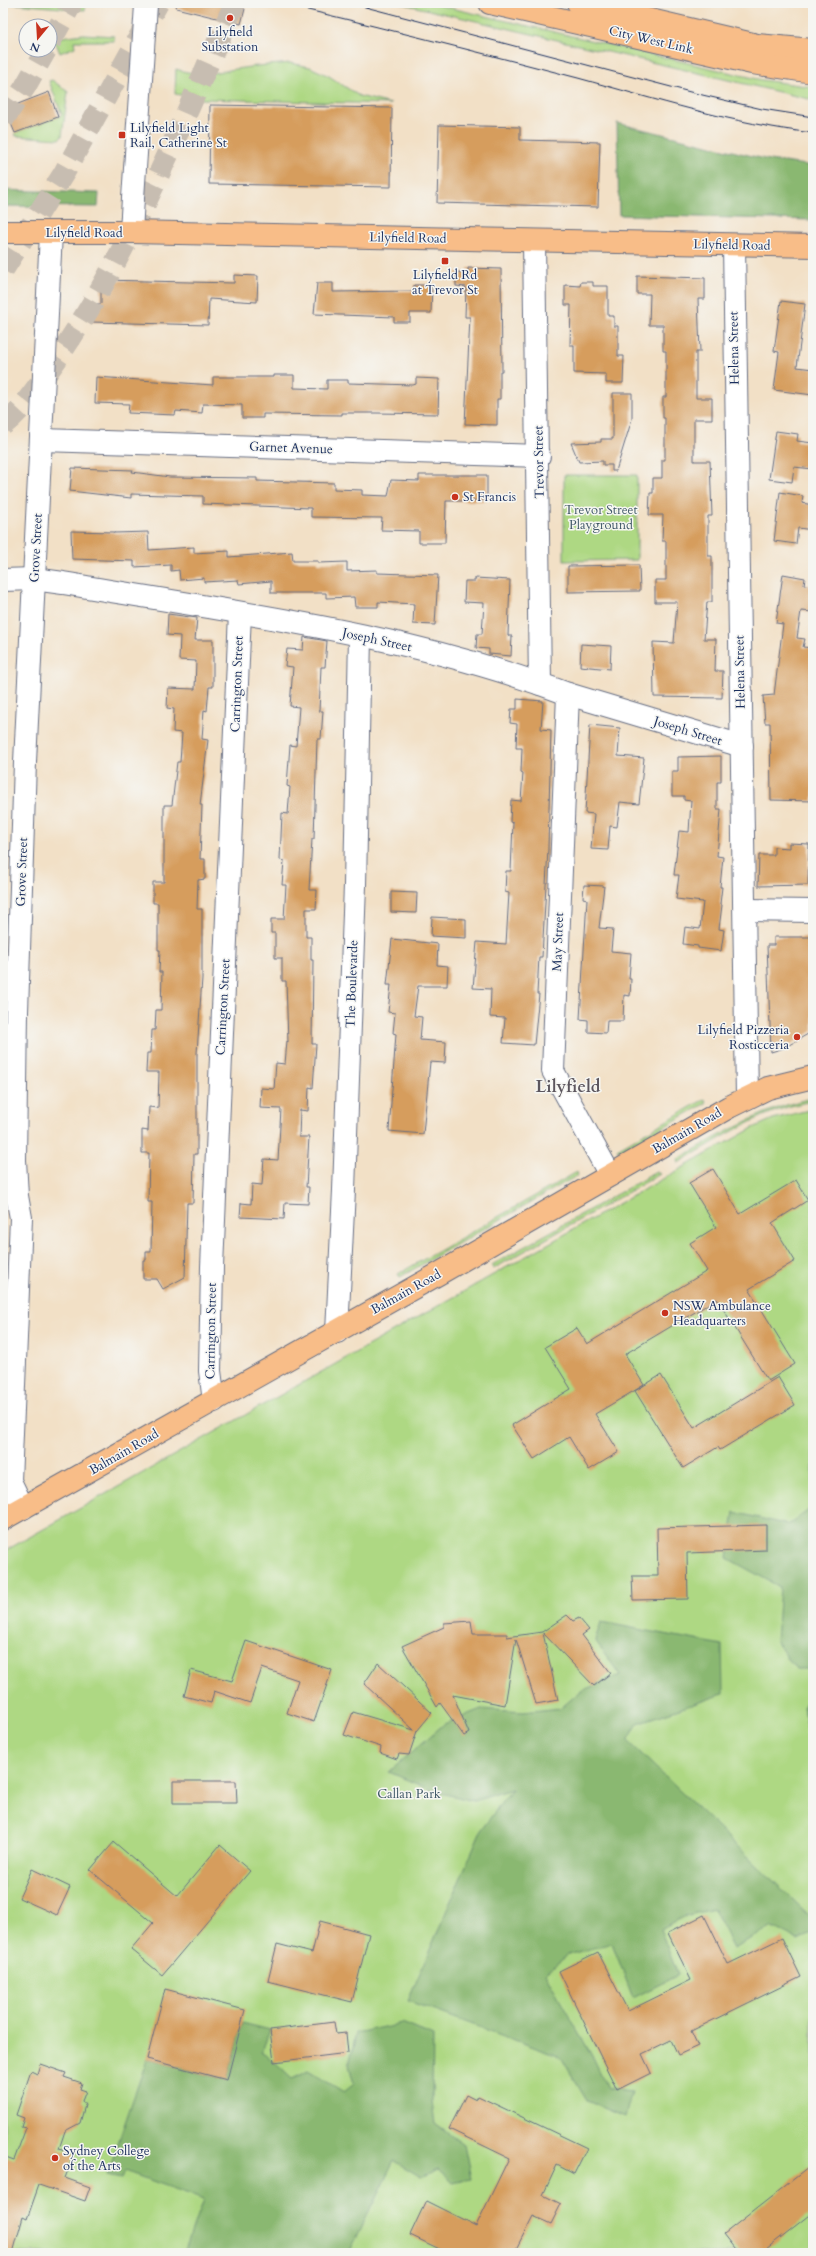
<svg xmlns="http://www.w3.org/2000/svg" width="816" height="2256" font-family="Cardo,serif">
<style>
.green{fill:#aed883;stroke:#648470}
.forest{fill:#8ab871;stroke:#527468}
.building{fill:#d69d5d}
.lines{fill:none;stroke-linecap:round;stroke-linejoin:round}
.highway-tunnel{stroke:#c7bdb1;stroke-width:22;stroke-dasharray:22 11;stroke-linecap:butt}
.minor-casing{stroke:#666d82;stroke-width:24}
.major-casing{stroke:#666d82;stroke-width:24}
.highway-casing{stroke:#666d82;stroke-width:24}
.minor{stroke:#fff;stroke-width:22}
.major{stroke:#f8bd88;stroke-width:22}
.highway{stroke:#f8bd88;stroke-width:22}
.tram{stroke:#1b2f5e;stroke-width:1}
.minor-bridge-casing{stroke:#666d82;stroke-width:24;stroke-linecap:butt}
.minor-bridge{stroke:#fff;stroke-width:22}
.poi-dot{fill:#c8321e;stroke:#f6f6f2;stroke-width:1.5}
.labels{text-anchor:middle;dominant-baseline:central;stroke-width:3;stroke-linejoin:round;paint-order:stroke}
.poi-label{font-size:13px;fill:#1b2f5e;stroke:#f6f6f2;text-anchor:start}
.street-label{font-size:13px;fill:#1b2f5e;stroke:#f6f6f2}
.park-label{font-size:13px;fill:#405967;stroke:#f6f6f2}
.district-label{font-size:17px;font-weight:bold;fill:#5c565e;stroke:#f6f6f2}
</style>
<rect width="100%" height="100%" fill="#f6f6f2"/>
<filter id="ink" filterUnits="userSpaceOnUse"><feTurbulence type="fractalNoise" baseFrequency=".025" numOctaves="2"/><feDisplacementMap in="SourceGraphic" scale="8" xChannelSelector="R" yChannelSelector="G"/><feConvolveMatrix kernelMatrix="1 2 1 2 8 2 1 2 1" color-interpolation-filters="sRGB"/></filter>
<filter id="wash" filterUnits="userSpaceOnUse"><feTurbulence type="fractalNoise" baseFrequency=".012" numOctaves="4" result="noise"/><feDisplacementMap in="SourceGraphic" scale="16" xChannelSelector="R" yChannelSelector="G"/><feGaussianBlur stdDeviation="0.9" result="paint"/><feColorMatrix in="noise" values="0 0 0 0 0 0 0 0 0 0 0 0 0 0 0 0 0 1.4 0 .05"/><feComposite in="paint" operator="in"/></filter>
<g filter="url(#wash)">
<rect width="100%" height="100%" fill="#f2e0c6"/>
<g class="green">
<path d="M3 3H86L85 10Z"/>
<path d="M399 3H429L762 80 813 87V100Z"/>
<path d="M83 34 114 36V41H74L75 47 60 53 54 38Z"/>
<path d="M290 63 310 67 329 76 359 96 391 104 203 99 175 94 176 69C203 78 217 71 243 68 259 65 274 65 290 63Z"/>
<path d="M52 80 68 92 62 136 59 139 16 136 15 133 62 115 49 81Z"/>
<path d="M564 475H637V560L564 561Z"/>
<path d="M813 1098V1101C763 1109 720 1139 678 1163V1159C721 1135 763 1108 813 1098Z"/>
<path d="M705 1099 706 1103 619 1152 617 1149Z"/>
<path d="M813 1109V2253H3V1552L751 1129 773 1119Z"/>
<path d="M577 1172 578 1175 400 1277 398 1274Z"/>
<path d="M656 1172 660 1174 493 1269 492 1265Z"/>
</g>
<g class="forest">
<path d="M617 123 769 160 813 166V220L619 215Z"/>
<path d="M3 190 99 193 98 207 3 206Z"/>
<path d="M813 1507V1669H796L776 1642 780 1587 727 1558 734 1512 788 1525Z"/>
<path d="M601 1622 722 1645 723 1694 638 1723 628 1741 813 1919V1933L798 1940 771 1927 734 1948 714 1909 688 1915 660 1929 678 1975 633 1998 612 1943 568 1955 545 1973 592 2056 607 2088 632 2091 625 2117 587 2101 561 2057 408 2001 481 1830 512 1789 474 1801 433 1791 389 1772 444 1724 481 1709 523 1712 561 1708 581 1691 620 1675 595 1640Z"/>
<path d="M813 1689V1773L804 1706Z"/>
<path d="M242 2023 270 2030 262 2051 292 2079 309 2071 344 2092 354 2084 349 2065 356 2033 402 2023 433 2036 432 2101 435 2124 464 2145 471 2179 453 2183 438 2169 421 2177 394 2161 349 2253H184L203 2199 124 2171 121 2178 107 2175 147 2059 227 2080Z"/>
</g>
<g id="blocks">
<g class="building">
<path d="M177 3H218L245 9 241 24 176 8Z"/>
<path d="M49 92 58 117 15 133 5 109Z"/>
<path d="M210 105 392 108 391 187 209 184Z"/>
<path d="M439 125 520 127V140L600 142 598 207 437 203Z"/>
<path d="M468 268 501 269 502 371H500V399H497V425L465 424 470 317H465L466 287 456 286V272L468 273Z"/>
<path d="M234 275 258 276 257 302 209 299 208 325 91 322 92 304H101V280L234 283Z"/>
<path d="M637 276 705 278V299H698L700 352H696V398H712V419H694V461H710L712 516H708V556H712V602H707L704 639H716L715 671H723L722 698 654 697 653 642 674 643 677 602H655V580H666V541H662L663 515H649L650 493H653V478H662V460H665V418H663V397H666V351H663V325H649L650 294H637Z"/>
<path d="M581 282H593V286H608V316H614V326H618V356H624L623 383H606V374L574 373V345H570L571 305H565V285L580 286Z"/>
<path d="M317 283H333V292L414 291V285H432L431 313H410V322H394V317L314 314Z"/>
<path d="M781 301 805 304 797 367 813 369V395L774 390 779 352 774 351Z"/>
<path d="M274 375H294V388L327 389V380H348V383L413 385 416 384V378L439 379 438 414 377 413H342V415L263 414V418H242V405L203 404 202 413 176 411 175 415 128 413 129 404 95 403 96 377 213 385V377H274Z"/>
<path d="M613 393H632V419L616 471H612V465H603V461L579 462 571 443 601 442V439H613Z"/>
<path d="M776 431 798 434 797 441 813 443V469L794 467 792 482 769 479Z"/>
<path d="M72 468 133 470 132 472 170 477 257 478V481L334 483V489L362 490V495L388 496 391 480 419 481V475H487V501H446L445 543H419V531L381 530 382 518 311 517V508L203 504V496L131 494V498L70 491Z"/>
<path d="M780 492 803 496 802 503 813 505V530L798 528 796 544 774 541Z"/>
<path d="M71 531 114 532V533L148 532 149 550 194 547V553L229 551V557L292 552 293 561H318V563L347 562V571L377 570V573L438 575 435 625 413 624 414 604 378 602V607H355L354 597 326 598V593H271V581L239 584 238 580 204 582V578L180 580 179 570 171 571V565L134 567V561L72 559Z"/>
<path d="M639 565 640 591 568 592V566Z"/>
<path d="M783 574 805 578 804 585 813 586V612L801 611 797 638 805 639 803 647 813 648V801L771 800 770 723H765L763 696 774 695 783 624 776 623Z"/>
<path d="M475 578 510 580 508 636H512L511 656 489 654V649L476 648 477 634H482L484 603 464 602 465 581H475Z"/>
<path d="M168 614 197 618 195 640H213V687H209L207 711 204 710 202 739 208 740 200 805H202L200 859H205V879L198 880 197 909H202V978L197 1053V1154H194L193 1203H187L185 1277 163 1289 157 1279H143V1260H146V1252H151L152 1202H148L149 1153H142V1130L148 1131 149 1107 158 1108 159 1072H146L147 1053H151L152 1030H155L156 1010H161L162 972H159L160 950H158V903H153V882H164V805H172L177 762H180L182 733 173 732 174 709 167 708 168 688 195 689 196 661 179 660 180 636 167 635Z"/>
<path d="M304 637 327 641 325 667H321L319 711H323L321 739H317L314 839H312L309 890H317L316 909H306V937H311V960H313L312 1044H316L313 1088 309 1087 308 1111 300 1110 299 1137H309L306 1187H309L308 1204 285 1203 284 1219 240 1217 241 1203 251 1204 252 1184 262 1185 264 1159 278 1160 281 1109 260 1108 261 1088 274 1089 276 1063 285 1064 287 1041 288 1042 286 981H282V958H275V933H271V919H284L286 885H282L284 861 280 860 282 813 288 814 290 787 287 786 290 745 296 746 299 707 290 706 293 667 285 666 287 649 303 650Z"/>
<path d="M581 644 611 646 610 669 580 666Z"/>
<path d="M517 699 543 701 541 729 551 730 548 849 542 957H539L537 994H539L534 1045 503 1043 505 1018 490 1017 491 989 473 988 477 942 506 944 509 893 505 892 506 871H511L513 823 510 822 511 800 521 801 523 773 521 772 522 748H516L517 724 510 723 511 709H517Z"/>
<path d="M590 725 620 728 618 756 644 758 639 804 620 802 617 827 610 826 608 850 591 849 594 814 585 813Z"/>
<path d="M721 756V782H717V809H721L717 856 723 857 720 887H722L720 904 722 905 719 929 724 930 721 951 698 948V946L683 944 685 927 700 929 703 902 676 899 679 875H674L679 831 689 832 691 801 684 800V796H672V771H678V757Z"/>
<path d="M789 843 809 844 808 885 758 886 759 855H774V847L789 848Z"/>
<path d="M584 885 604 886 599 928 613 929 611 951 631 953 629 979H631L630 996 624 995 623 1021H607L606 1033 588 1032V1020L580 1019 587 899 583 898Z"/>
<path d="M391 892 417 893 416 913 391 912Z"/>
<path d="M432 917 466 919V938L431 936Z"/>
<path d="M774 937H813V1031L784 1048 771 1052 767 945H774Z"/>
<path d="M392 939 438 944 437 965 448 966 447 986H418L414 1016 422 1017 420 1040 446 1042 445 1063 430 1062 423 1134 389 1131 396 1034 393 1033 395 1013 388 1012 391 985H387Z"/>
<path d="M713 1169 740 1214 796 1180 808 1200 772 1223 795 1261 749 1289 795 1364 768 1381 717 1299 625 1354 644 1385 595 1414 619 1452 589 1470 569 1437 534 1459 512 1425 571 1389 545 1347 577 1328 587 1344 707 1271 690 1243 716 1227 689 1183Z"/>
<path d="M661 1375 694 1428 778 1377 795 1405 720 1450 718 1447 683 1468 635 1391Z"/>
<path d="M766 1525V1550L687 1553 688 1599 633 1600 632 1576H658L657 1528Z"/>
<path d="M567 1615 573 1621 579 1618 589 1630 582 1635 611 1673 594 1686 543 1633 558 1700 536 1704 516 1639 505 1705 453 1695 469 1733 464 1736 440 1703 437 1707 402 1646 444 1627V1623L471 1621 473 1634H507V1637L542 1632Z"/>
<path d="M246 1641 332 1670 314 1722 287 1713 298 1680 262 1668 250 1703 214 1691 211 1703 184 1696 191 1670 232 1681Z"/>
<path d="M378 1663 432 1713 417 1731 409 1755 399 1754 397 1759 380 1753 381 1747 344 1735 353 1712 414 1730 364 1684Z"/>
<path d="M173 1781H236L237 1803H173Z"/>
<path d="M114 1842 177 1896 220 1845 250 1871 162 1975 131 1949 153 1923 90 1870Z"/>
<path d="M32 1869 70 1887 57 1915 19 1898Z"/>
<path d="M704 1915 728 1964 782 1938 801 1977 691 2031 698 2046 678 2055 671 2040 642 2054 651 2073 617 2090 559 1971 598 1952 628 2011 691 1980 668 1933Z"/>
<path d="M320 1921 369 1934 352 2002 268 1981 277 1944 312 1953Z"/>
<path d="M165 1989 245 2010 227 2080 147 2059Z"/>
<path d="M334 2022 336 2034 346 2033 348 2053 274 2062 270 2030Z"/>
<path d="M40 2064 66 2073 64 2077 82 2083 80 2089 86 2091 82 2101 85 2105 80 2123 65 2131 59 2149 74 2154 65 2178 90 2187 85 2201 39 2185 27 2219 23 2217 13 2253H3V2156L14 2160 26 2128 21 2127 24 2118 16 2115 31 2071 37 2074Z"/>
<path d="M466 2095 476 2100 478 2096 587 2148 574 2174 557 2165 543 2195 561 2204 551 2224 533 2216 514 2253H448L410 2235 426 2201 476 2226 509 2158 449 2129Z"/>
<path d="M813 2164V2212L761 2253H739L724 2234Z"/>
</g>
</g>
</g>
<g filter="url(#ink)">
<use href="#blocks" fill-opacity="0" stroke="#666d82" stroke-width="1"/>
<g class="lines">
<g class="highway-tunnel">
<path d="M50 42 72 3"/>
<path d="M3 120 25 87 46 50"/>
<path d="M3 270 64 173 158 3"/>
<path d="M3 425C25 408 38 385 54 363 130 255 181 123 235 3"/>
</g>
<g class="minor-casing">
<g id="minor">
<path d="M131 232 133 198"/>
<path d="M534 241 540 684"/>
<path d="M734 245 747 1098"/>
<path d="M42 440 539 456"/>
<path d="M3 580 34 579 63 583C232 612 407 633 568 694L742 746"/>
<path d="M568 694 553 1071 610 1175"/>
<path d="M745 910 813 911"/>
<path d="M337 1332 344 1190 355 885 360 636"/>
<path d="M214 1401 210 1371 212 1267 240 613"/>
<path d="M23 1508 10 1481 21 1218 17 1196 15 1160 17 1012 25 762 51 233"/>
</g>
</g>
<g class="major-casing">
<g id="major">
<path d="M3 232H131L813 246"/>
<path d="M3 1519 440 1273 729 1107 768 1088 813 1077"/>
</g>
</g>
<g class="highway-casing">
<g id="highway">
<path d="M490 3 752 63 813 72"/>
<path d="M578 3 757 45 813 50"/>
</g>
</g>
<use href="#minor" class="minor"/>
<use href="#major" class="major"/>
<use href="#highway" class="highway"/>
<g class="tram">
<path d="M279 3C379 27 479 52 578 78 655 99 733 124 813 133"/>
<path d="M350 3 694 93 762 109 813 117"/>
</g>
<g class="minor-bridge-casing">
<path id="minor-bridge" d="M133 198 146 5"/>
</g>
<use href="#minor-bridge" class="minor-bridge"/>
</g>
</g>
<g class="poi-dot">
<circle cx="230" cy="18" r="4"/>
<rect x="118" y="131" width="8" height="8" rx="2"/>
<rect x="441" y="257" width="8" height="8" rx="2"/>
<circle cx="455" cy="497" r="4"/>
<circle cx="797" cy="1037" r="4"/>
<circle cx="665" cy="1313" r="4"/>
<circle cx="55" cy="2158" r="4"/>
</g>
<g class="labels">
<g class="poi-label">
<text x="230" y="32" text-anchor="middle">Lilyfield<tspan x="230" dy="15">Substation</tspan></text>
<text x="130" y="128">Lilyfield Light<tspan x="130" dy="15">Rail, Catherine St</tspan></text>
<text x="445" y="275" text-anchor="middle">Lilyfield Rd<tspan x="445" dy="15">at Trevor St</tspan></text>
<text x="463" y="497">St Francis</text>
<text x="789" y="1030" text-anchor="end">Lilyfield Pizzeria<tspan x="789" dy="15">Rosticceria</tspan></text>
<text x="673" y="1306">NSW Ambulance<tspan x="673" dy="15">Headquarters</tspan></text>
<text x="63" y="2151">Sydney College<tspan x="63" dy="15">of the Arts</tspan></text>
</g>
<g class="street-label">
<text transform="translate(651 40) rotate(13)">City West Link</text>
<text x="84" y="233">Lilyfield Road</text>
<text transform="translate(408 238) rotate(1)">Lilyfield Road</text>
<text transform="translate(732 245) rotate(1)">Lilyfield Road</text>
<text transform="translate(734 348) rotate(-91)">Helena Street</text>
<text transform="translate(291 448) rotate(2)">Garnet Avenue</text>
<text transform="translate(539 462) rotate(-91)">Trevor Street</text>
<text transform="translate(36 548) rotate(-87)">Grove Street</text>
<text transform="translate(377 640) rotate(12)">Joseph Street</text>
<text transform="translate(740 672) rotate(-91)">Helena Street</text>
<text transform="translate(237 684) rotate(-88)">Carrington Street</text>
<text transform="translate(688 731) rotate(17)">Joseph Street</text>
<text transform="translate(22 872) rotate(-88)">Grove Street</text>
<text transform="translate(558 942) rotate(-88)">May Street</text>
<text transform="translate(352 984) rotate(-88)">The Boulevarde</text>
<text transform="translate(223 1007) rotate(-87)">Carrington Street</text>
<text transform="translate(687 1131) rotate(-30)">Balmain Road</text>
<text transform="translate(406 1292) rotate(-29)">Balmain Road</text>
<text transform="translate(211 1331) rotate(-89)">Carrington Street</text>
<text transform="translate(124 1452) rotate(-30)">Balmain Road</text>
</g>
<g class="park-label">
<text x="601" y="510">Trevor Street<tspan x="601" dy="15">Playground</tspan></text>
<text x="409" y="1794">Callan Park</text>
</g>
<g class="district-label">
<text x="568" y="1086">Lilyfield</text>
</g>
</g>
<rect width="816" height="2256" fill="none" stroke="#f6f6f2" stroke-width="16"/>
<g transform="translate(38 38) rotate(198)"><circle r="19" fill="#f6f6f2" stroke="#9ea6b7"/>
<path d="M0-3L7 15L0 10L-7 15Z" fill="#c8321e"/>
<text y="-6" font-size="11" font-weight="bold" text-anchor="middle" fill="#1b2f5e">N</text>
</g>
</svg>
